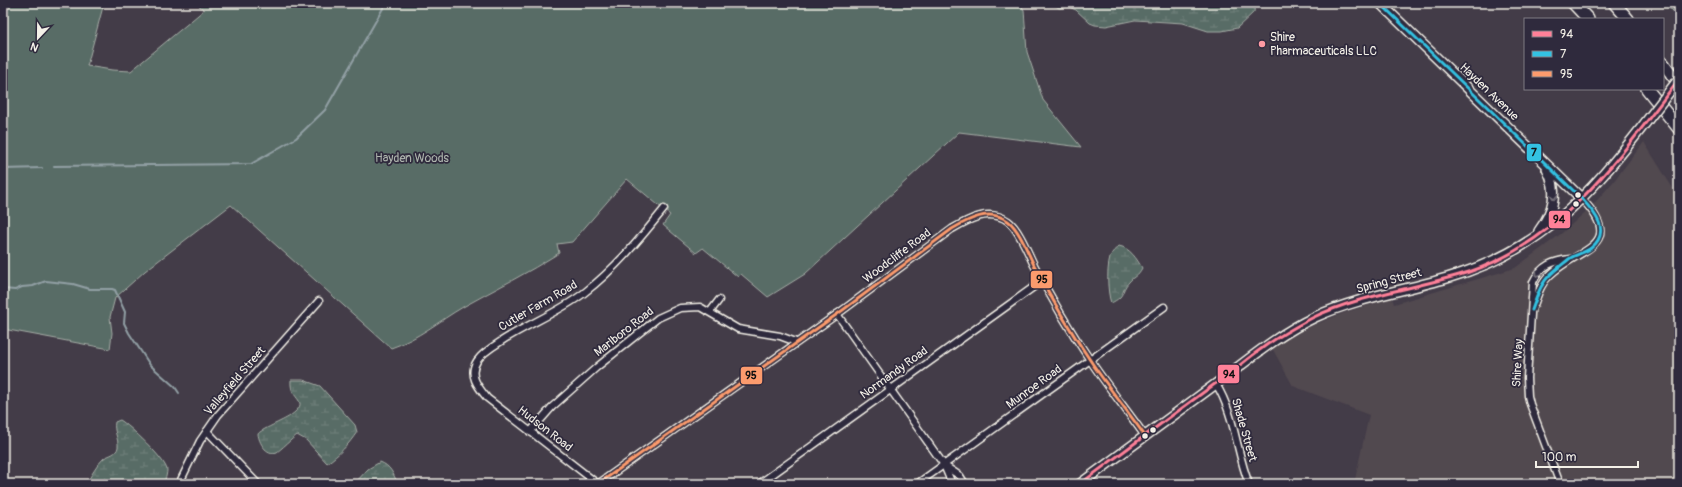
<svg xmlns="http://www.w3.org/2000/svg" width="1682" height="487" font-family="Pangolin,sans-serif">
<style>
.built{fill:#51484f}
.wetland{fill:url(#wetland-marsh);stroke:#a6aea7}
.green{fill:#596c66;stroke:#a6aea7}
.lines{fill:none;stroke-linecap:round;stroke-linejoin:round}
.stream{stroke:#92a0a5;stroke-width:2}
.street-casing{stroke:#f4f1e8;stroke-width:9}
.secondary-casing{stroke:#f4f1e8;stroke-width:12}
.highway-casing{stroke:#f4f1e8;stroke-width:14}
.street{stroke:#2f2a3d;stroke-width:6}
.secondary{stroke:#2f2a3d;stroke-width:9}
.highway{stroke:#2f2a3d;stroke-width:11}
.secondary-bridge-casing{stroke:#f4f1e8;stroke-width:12;stroke-linecap:butt}
.secondary-bridge{stroke:#2f2a3d;stroke-width:9}
.bus-1-casing{stroke:#2f2a3d;stroke-width:6}
.bus-2-casing{stroke:#2f2a3d;stroke-width:6}
.bus-3-casing{stroke:#2f2a3d;stroke-width:6}
.bus-1{stroke:#ff8098;stroke-width:3}
.bus-2{stroke:#33c2e2;stroke-width:3}
.bus-3{stroke:#fc9b6d;stroke-width:3}
.oneway{stroke:#747079}
.poi-dot{fill:#ff9aa2;stroke:#2f2a3d;stroke-width:1.5}
.bus-dot{fill:#f4f1e8;stroke:#2f2a3d;stroke-width:1.5}
.labels{text-anchor:middle;dominant-baseline:central;stroke-width:3.5;stroke-linejoin:round;paint-order:stroke}
.poi-label{font-size:12px;fill:#f4f1e8;stroke:#2f2a3d;text-anchor:start}
.street-label{font-size:12px;fill:#f4f1e8;stroke:#2f2a3d}
.park-label{font-size:12px;fill:#aeb5ae;stroke:#2f2a3d}
.line-badge{stroke:#2f2a3d;stroke-width:1.5}
.pale-badge-label{font-size:11px;text-anchor:middle;font-weight:bold;fill:#111}
</style>
<defs>
<pattern id="wetland-marsh" width="20" height="14" patternUnits="userSpaceOnUse"><rect width="20" height="14" fill="#596c66"/><path d="M1 5h8M5 5V1M11 12h8M15 12V8" fill="none" stroke="#71817c"/></pattern>
</defs>
<rect width="100%" height="100%" fill="#433c48"/>
<filter id="ink" filterUnits="userSpaceOnUse"><feTurbulence type="fractalNoise" baseFrequency=".025" numOctaves="2"/><feDisplacementMap in="SourceGraphic" scale="8" xChannelSelector="R" yChannelSelector="G"/><feConvolveMatrix kernelMatrix="1 2 1 2 8 2 1 2 1" color-interpolation-filters="sRGB"/></filter>
<g filter="url(#ink)">
<path class="built" d="M1644 142 1679 198V484H1354L1369 415 1293 386 1272 348 1309 327 1346 312 1392 298 1394 304 1515 268 1562 233 1592 206 1613 182Z"/>
<g class="wetland">
<path d="M1055 3H1255L1254 12 1237 28 1222 31H1208L1183 23 1135 20 1106 26 1095 25 1090 23 1076 10 1069 7 1059 8 1054 5Z"/>
<path d="M1662 3H1679V15Z"/>
<path d="M1119 246C1130 248 1137 259 1142 268 1138 276 1134 276 1129 282 1120 292 1126 296 1111 303 1107 292 1106 263 1112 253 1114 250 1117 248 1119 246Z"/>
<path d="M291 380H303L320 386 355 425 357 432C349 444 339 455 327 463L306 440 297 435C293 438 280 450 277 452 266 456 259 442 258 434 260 430 283 421 290 416 313 399 289 402 291 380Z"/>
<path d="M120 420C129 425 166 460 167 470 167 473 166 477 165 480L159 483 145 481 141 484H85C92 476 96 465 104 458 109 455 117 454 118 447 119 439 113 431 115 422Z"/>
<path d="M380 462C391 466 393 474 398 484H354L368 469Z"/>
</g>
<path class="green" d="M3 3H104L87 66 112 70 131 71 204 10 196 3H1020L1024 10 1027 52 1043 100 1081 147 959 132 805 274 768 297 741 274 738 277 703 248 696 253 663 225 670 215 627 179 572 242 557 244 559 253C528 273 495 289 463 307 439 321 418 339 391 348L231 205 145 271 115 298 110 317 112 333 110 349 3 329Z"/>
<g class="lines">
<g class="stream">
<path d="M54 166 251 164 296 138 325 110 386 3"/>
<path d="M3 169 42 168"/>
<path d="M3 289 15 290 22 287 33 286 46 281 73 284 90 289H112L115 290 125 312 124 323 129 333 150 365 175 387 179 393"/>
</g>
<g class="street-casing">
<g id="street">
<path d="M1534 305C1538 294 1541 283 1550 275 1579 247 1627 247 1582 199"/>
<path d="M710 312 719 300"/>
<path d="M837 314 944 465 952 484"/>
<path d="M1216 384C1235 415 1236 451 1249 484"/>
<path d="M207 431 258 484"/>
<path d="M530 432 552 407 597 367 658 318 680 308 700 307 738 329 780 336 796 342"/>
<path d="M945 466 960 476 965 484"/>
<path d="M179 484 200 441 218 415 319 301"/>
<path d="M598 484 843 310 952 229C969 219 989 208 1008 221 1019 229 1028 253 1034 265 1051 298 1069 329 1090 360 1107 386 1127 410 1145 436"/>
<path d="M598 484 487 398C478 387 468 375 477 361 482 353 492 347 500 342 527 324 558 313 584 293 614 270 640 239 664 209"/>
<path d="M759 484 1042 281"/>
<path d="M917 484 1164 307"/>
<path d="M1560 484 1530 404 1528 396 1527 378 1533 282C1541 265 1553 261 1570 259"/>
</g>
</g>
<g class="secondary-casing">
<g id="secondary">
<path d="M1380 3 1582 199"/>
<path d="M1539 231C1554 211 1559 191 1547 169"/>
<path d="M1080 484C1128 449 1176 413 1224 378 1253 356 1281 333 1315 317 1356 298 1403 291 1447 278 1541 251 1588 197 1646 122"/>
</g>
</g>
<g class="highway-casing">
<g id="highway">
<path d="M1573 3 1588 19"/>
<path d="M1614 3 1628 19"/>
<path d="M1663 63 1679 84"/>
<path d="M1647 89 1679 129"/>
</g>
</g>
<use href="#street" class="street"/>
<use href="#secondary" class="secondary"/>
<use href="#highway" class="highway"/>
<g class="secondary-bridge-casing">
<path id="secondary-bridge" d="M1646 122 1679 79"/>
</g>
<use href="#secondary-bridge" class="secondary-bridge"/>
<g class="bus-1-casing">
<path id="bus-1" d="M1080 484C1127 449 1175 413 1223 378 1236 369 1248 358 1261 349 1277 337 1295 327 1312 318 1358 295 1419 288 1469 272 1564 240 1621 155 1679 79"/>
</g>
<g class="bus-2-casing">
<path id="bus-2" d="M1380 3 1582 199C1594 212 1612 231 1591 248 1585 253 1576 254 1569 259 1563 264 1556 269 1550 275 1540 284 1537 297 1532 310"/>
</g>
<g class="bus-3-casing">
<path id="bus-3" d="M598 484 843 310 952 229C969 219 989 208 1008 221 1019 229 1028 253 1034 265 1051 298 1069 329 1090 360 1107 386 1127 410 1145 436"/>
</g>
<use href="#bus-1" class="bus-1"/>
<use href="#bus-2" class="bus-2"/>
<use href="#bus-3" class="bus-3"/>
</g>
<defs><path id="oneway-chevron" d="M-2-3.5L2.5 0L-2 3.5" fill="none" stroke-width="1.6" stroke-linecap="round" stroke-linejoin="round"/></defs>
<g class="oneway">
<use href="#oneway-chevron" transform="translate(1554 197) rotate(92)"/>
<use href="#oneway-chevron" transform="translate(1538 274) rotate(124)"/>
</g>
</g>
<circle class="poi-dot" cx="1262" cy="44" r="4"/>
<g class="bus-dot">
<circle cx="1578" cy="195" r="3.5"/>
<circle cx="1576" cy="204" r="3.5"/>
<circle cx="1153" cy="430" r="3.5"/>
<circle cx="1145" cy="436" r="3.5"/>
</g>
<g class="labels">
<g class="poi-label">
<text x="1270" y="37">Shire<tspan x="1270" dy="14">Pharmaceuticals LLC</tspan></text>
</g>
<g class="street-label">
<text transform="translate(1489 92) rotate(44)">Hayden Avenue</text>
<text transform="translate(897 256) rotate(-37)">Woodcliffe Road</text>
<text transform="translate(1389 281) rotate(-15)">Spring Street</text>
<text transform="translate(538 306) rotate(-30)">Cutler Farm Road</text>
<text transform="translate(624 332) rotate(-38)">Marlboro Road</text>
<text transform="translate(1518 363) rotate(-87)">Shire Way</text>
<text transform="translate(894 373) rotate(-36)">Normandy Road</text>
<text transform="translate(235 381) rotate(-49)">Valleyfield Street</text>
<text transform="translate(1034 387) rotate(-36)">Munroe Road</text>
<text transform="translate(545 429) rotate(38)">Hudson Road</text>
<text transform="translate(1244 430) rotate(74)">Shade Street</text>
</g>
<g class="park-label">
<text x="412" y="158">Hayden Woods</text>
</g>
</g>
<g class="line-badge">
<rect x="1526" y="143" width="16" height="19" rx="4" fill="#33c2e2"/>
<rect x="1548" y="210" width="23" height="19" rx="4" fill="#ff8098"/>
<rect x="1030" y="270" width="23" height="19" rx="4" fill="#fc9b6d"/>
<rect x="1217" y="364" width="23" height="20" rx="4" fill="#ff8098"/>
<rect x="740" y="366" width="23" height="19" rx="4" fill="#fc9b6d"/>
</g>
<g class="pale-badge-label">
<text x="1534" y="156">7</text>
<text x="1559" y="223">94</text>
<text x="1042" y="283">95</text>
<text x="1229" y="378">94</text>
<text x="751" y="379">95</text>
</g>
<rect width="1682" height="487" fill="none" stroke="#2f2a3d" stroke-width="16"/>
<rect x="8" y="8" width="1666" height="471" fill="none" stroke="#f4f1e8" stroke-width="1.5" filter="url(#ink)"/>
<rect x="1524" y="18" width="140" height="72" fill="#2f2a3d" stroke="#7e7a81"/>
<rect x="1532" y="31" width="20" height="6" fill="#ff8098" stroke="#7e7a81"/>
<text x="1560" y="38" font-size="12" fill="#f4f1e8">94</text>
<rect x="1532" y="51" width="20" height="6" fill="#33c2e2" stroke="#7e7a81"/>
<text x="1560" y="58" font-size="12" fill="#f4f1e8">7</text>
<rect x="1532" y="71" width="20" height="6" fill="#fc9b6d" stroke="#7e7a81"/>
<text x="1560" y="78" font-size="12" fill="#f4f1e8">95</text>
<g transform="translate(38 38) rotate(202)" stroke="#2f2a3d" stroke-width="3" paint-order="stroke">
<path d="M0-3L7 15L0 10L-7 15Z" fill="#f4f1e8"/>
<text y="-6" font-size="11" font-weight="bold" text-anchor="middle" fill="#f4f1e8">N</text>
</g>
<path d="M1536 461v6h102v-6" fill="none" stroke="#f4f1e8" stroke-width="2"/>
<text x="1542" y="461" font-size="12" fill="#f4f1e8" stroke="#2f2a3d" stroke-width="3" paint-order="stroke">100 m</text>
</svg>
